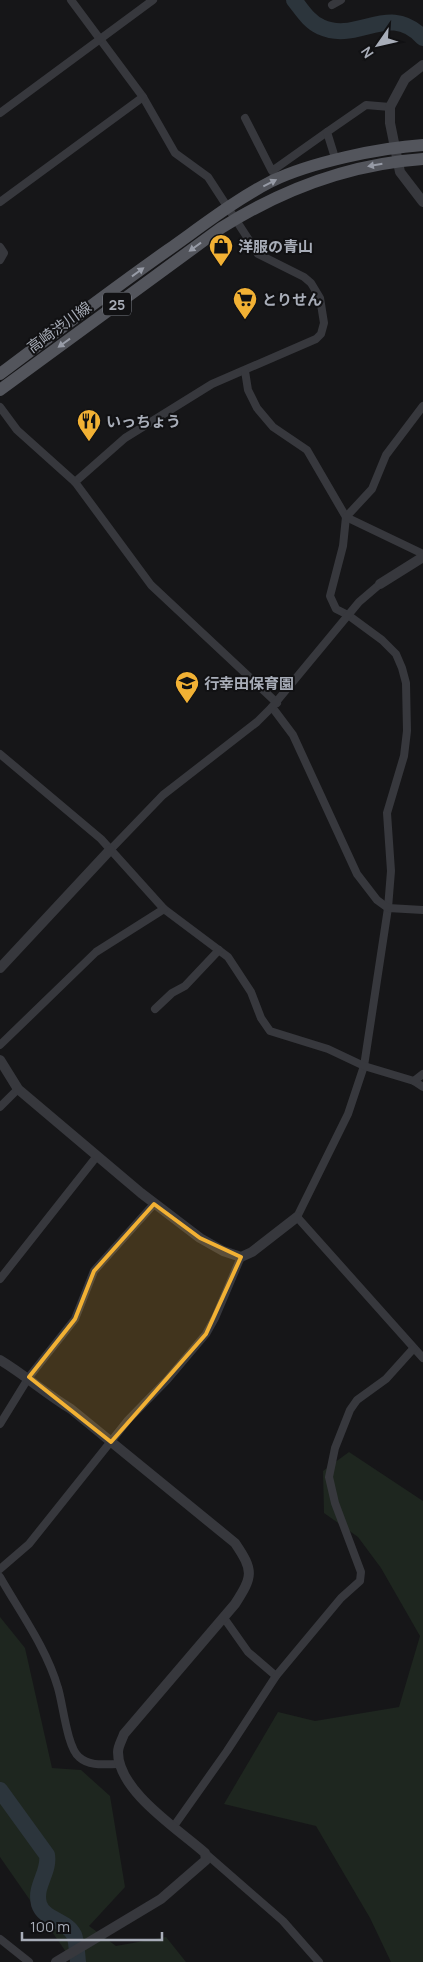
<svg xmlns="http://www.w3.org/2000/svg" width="423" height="1962" font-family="Manrope,'Noto Sans JP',sans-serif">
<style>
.green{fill:#1e261f}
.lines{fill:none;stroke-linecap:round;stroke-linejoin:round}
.river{stroke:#2c353c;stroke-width:16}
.minor{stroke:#37383d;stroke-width:8}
.tertiary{stroke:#37383d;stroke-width:10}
.primary{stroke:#53555c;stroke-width:12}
.oneway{fill:#979ba6}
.marked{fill:#f2b134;fill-opacity:0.2;stroke:#f2b134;stroke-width:4;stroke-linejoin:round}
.labels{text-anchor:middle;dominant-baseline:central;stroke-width:4;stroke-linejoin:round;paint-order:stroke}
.shield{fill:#111113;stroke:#7b7e86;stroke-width:1}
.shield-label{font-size:14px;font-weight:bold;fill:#a8adb8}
.poi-label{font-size:15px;font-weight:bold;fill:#a8adb8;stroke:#111113;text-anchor:start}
.street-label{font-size:15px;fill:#a8adb8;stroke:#111113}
</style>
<rect width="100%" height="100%" fill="#161618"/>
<g class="green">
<path d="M349 1452 423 1501V1962H391L370 1918 316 1826 224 1804 278 1712 315 1721 399 1707 420 1636 381 1568 358 1537 324 1513 323 1471Z"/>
<path d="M0 1617 25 1648 52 1768 81 1770 110 1796 125 1887 89 1926 116 1946 166 1937 186 1962H73L0 1857Z"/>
</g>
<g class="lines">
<g class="river">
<path d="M294 0C302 10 309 22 321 27 358 44 389 1 423 38"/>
<path d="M0 1790 47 1855C50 1872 34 1886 39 1904 44 1920 67 1920 74 1935 77 1942 77 1954 78 1962"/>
</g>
<g class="minor">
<path d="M71 0 143 97 175 153 208 177 258 254 304 277 311 283 320 298 324 323 321 334 316 339 212 384 125 438 75 482"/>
<path d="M332 5 341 0"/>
<path d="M0 113 153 0"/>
<path d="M245 118 272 171 327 132"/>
<path d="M336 161 327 132 366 105 390 107"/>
<path d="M0 202 143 97"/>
<path d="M0 247 4 253 0 260"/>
<path d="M245 371 248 390 257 408 273 427 307 450 346 517 343 546 330 596 336 609 348 615 382 640 396 654 402 668 406 683 407 731 404 756 387 813 391 871 388 908 364 1066 348 1114 297 1217 423 1358"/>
<path d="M423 406 386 455 372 489 346 517 423 554"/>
<path d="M0 407 17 430 75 482 151 585 277 703"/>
<path d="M272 707 293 735 357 874 377 900 388 908 423 910"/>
<path d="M0 754 101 839 164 909 228 957 251 992 261 1018 270 1031 328 1049 364 1066 414 1081 423 1087"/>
<path d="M110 850 163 795 257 722 272 707 359 602 380 584"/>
<path d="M155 1009 172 993 185 986 219 950"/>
<path d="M0 1045 96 952 164 909"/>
<path d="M414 1081 423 1074"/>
<path d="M0 1107 18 1089"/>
<path d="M0 1279 97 1156"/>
<path d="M0 1424 29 1377 75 1319 94 1271 154 1204"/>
<path d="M0 1569 29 1544 128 1420 167 1380 206 1334 215 1318 241 1257"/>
<path d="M0 1577C20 1612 47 1649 58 1688 63 1704 67 1747 79 1757 90 1767 106 1764 119 1764"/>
<path d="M224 1618 248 1652 276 1676"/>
<path d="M174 1826 227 1751 276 1676 341 1598 360 1581 361 1572 335 1503 329 1477 335 1448 350 1410 357 1400 386 1379 413 1349"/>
<path d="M205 1853 283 1921 319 1962"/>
<path d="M0 1939 29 1962"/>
</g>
<g class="tertiary">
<path d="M423 65 405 79 390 107V123L400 172 423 202"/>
<path d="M380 584 423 557"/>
<path d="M0 968 110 850"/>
<path d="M0 1060 18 1089 141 1193 200 1238 223 1251 241 1257 252 1252 297 1217"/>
<path d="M0 1360C25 1375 46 1394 71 1409L235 1543C254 1571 253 1576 235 1604L124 1734C122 1740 118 1746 118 1752 118 1791 178 1829 205 1853L206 1860 161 1899 56 1962"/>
</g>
<g class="primary">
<path d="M0 374C56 332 111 290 168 250 202 226 235 200 272 181 312 162 379 148 423 145"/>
<path d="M0 390 221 228C283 189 350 164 423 159"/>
</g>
</g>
<defs><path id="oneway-solid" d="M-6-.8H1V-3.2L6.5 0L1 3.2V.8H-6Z" transform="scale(1.25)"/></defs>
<g class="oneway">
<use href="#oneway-solid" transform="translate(375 165) rotate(170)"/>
<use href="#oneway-solid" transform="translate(270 183) rotate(-27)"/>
<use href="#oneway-solid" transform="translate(195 247) rotate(144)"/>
<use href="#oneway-solid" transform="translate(138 272) rotate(-36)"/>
<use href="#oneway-solid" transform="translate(64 343) rotate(144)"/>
</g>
<path class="marked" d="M154 1204 200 1238 241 1257 206 1334 111 1442 29 1377 75 1319 94 1271Z"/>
<defs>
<g id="shop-pin" transform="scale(1.25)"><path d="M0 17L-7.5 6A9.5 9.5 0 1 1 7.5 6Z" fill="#f2b134" stroke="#111113"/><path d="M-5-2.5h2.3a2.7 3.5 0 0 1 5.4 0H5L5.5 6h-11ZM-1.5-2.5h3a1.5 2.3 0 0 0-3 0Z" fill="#111"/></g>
<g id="supermarket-pin" transform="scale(1.25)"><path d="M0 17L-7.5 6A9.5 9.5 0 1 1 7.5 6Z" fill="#f2b134" stroke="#111113"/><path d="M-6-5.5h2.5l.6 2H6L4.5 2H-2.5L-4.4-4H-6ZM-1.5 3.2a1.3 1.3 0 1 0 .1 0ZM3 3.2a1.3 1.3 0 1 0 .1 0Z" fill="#111"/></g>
<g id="restaurant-pin" transform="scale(1.25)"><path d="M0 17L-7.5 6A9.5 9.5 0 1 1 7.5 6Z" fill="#f2b134" stroke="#111113"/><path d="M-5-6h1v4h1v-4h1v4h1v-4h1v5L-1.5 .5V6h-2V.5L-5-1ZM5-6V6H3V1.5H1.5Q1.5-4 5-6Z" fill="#111"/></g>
<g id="school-pin" transform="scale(1.25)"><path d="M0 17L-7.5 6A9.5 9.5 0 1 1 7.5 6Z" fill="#f2b134" stroke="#111113"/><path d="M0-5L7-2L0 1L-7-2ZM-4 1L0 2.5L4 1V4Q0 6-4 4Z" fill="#111"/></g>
</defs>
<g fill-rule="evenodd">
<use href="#shop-pin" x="221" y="246"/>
<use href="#supermarket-pin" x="245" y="299"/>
<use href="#restaurant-pin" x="89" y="421"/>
<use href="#school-pin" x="187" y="683"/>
</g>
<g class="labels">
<rect class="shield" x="103" y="292.5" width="28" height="23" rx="4"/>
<g class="shield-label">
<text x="117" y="304">25</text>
</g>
<g class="poi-label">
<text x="238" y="246">洋服の青山</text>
<text x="262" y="299">とりせん</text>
<text x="106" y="421">いっちょう</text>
<text x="204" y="683">行幸田保育園</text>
</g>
<g class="street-label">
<text transform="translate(59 327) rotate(-36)">高崎渋川線</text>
</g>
</g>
<g transform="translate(378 45) rotate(236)" stroke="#111113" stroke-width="4" paint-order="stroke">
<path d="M0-4L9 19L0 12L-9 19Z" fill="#a8adb8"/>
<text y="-8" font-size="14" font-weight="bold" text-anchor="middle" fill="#a8adb8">N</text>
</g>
<path d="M22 1932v8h140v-8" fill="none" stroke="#a8adb8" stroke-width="2.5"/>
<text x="30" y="1932" font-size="15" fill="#a8adb8" stroke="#111113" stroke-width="4" paint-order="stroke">100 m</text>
</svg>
